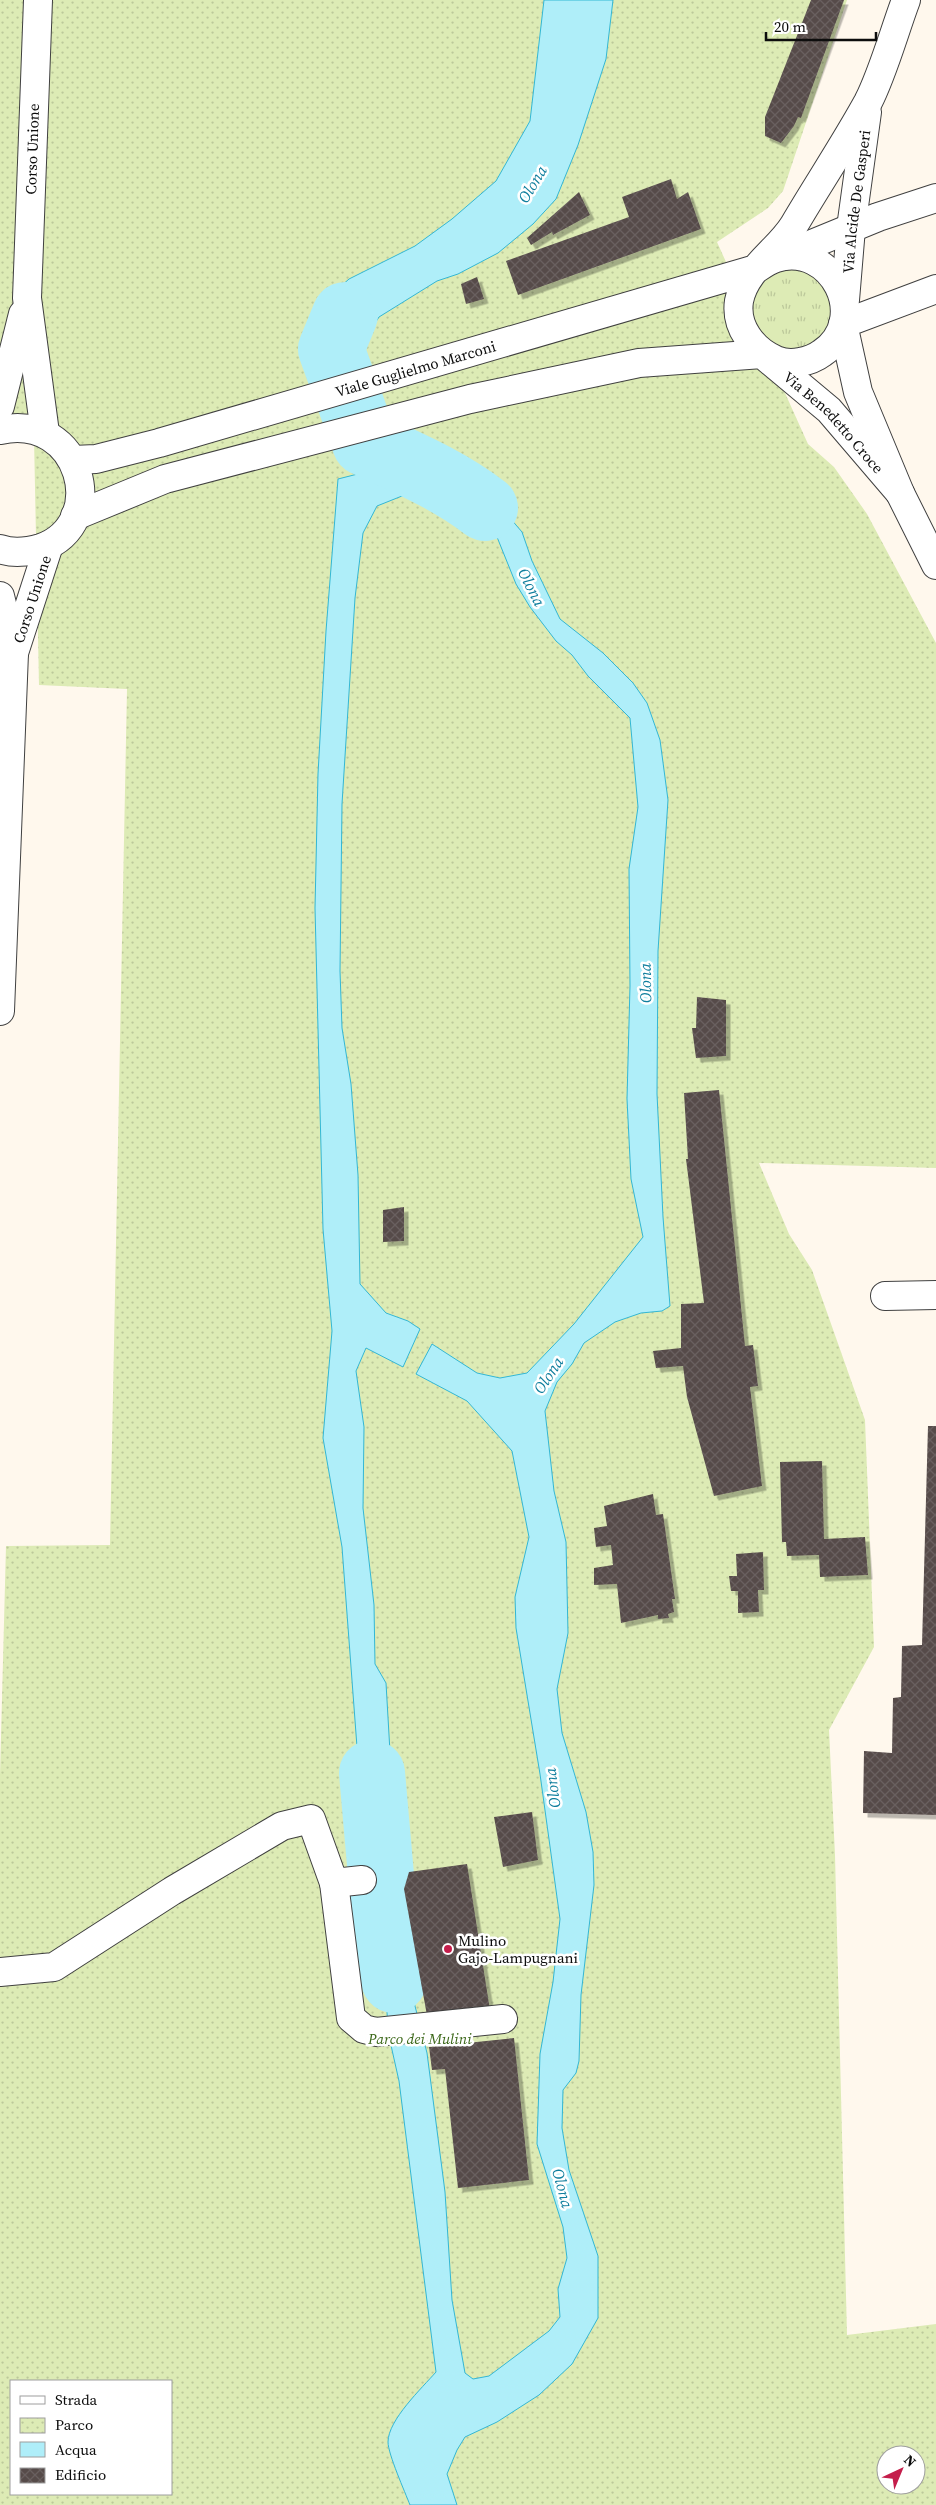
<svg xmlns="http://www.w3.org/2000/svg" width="936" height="2505" font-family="'Source Serif 4',serif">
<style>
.grass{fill:url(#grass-tufts)}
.park{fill:url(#park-dots);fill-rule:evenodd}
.water{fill:#afeef9;stroke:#33b7d4}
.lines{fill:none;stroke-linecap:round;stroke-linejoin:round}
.river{stroke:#afeef9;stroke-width:66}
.building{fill:url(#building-cross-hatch);filter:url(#shadow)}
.minor-casing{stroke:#404040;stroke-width:30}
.minor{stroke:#fff;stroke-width:28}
.poi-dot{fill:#c41e4b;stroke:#fff;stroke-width:2}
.labels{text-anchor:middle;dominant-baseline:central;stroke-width:5;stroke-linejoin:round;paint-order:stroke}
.street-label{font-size:15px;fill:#0d0d0d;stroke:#fff}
.poi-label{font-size:15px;fill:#0d0d0d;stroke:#fff;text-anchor:start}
.park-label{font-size:15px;font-style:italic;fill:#3c681a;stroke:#fff}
.water-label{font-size:16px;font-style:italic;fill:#107f9e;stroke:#fff}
</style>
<defs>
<pattern id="grass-tufts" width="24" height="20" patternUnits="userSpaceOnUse" patternTransform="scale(1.25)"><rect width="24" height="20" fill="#ddebb5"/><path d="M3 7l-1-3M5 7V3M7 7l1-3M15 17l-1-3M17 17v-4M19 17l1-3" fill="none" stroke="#bcc89a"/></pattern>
<pattern id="park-dots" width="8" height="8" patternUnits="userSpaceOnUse" patternTransform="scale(1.25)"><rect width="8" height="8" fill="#ddebb5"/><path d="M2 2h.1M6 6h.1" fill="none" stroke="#bcc89a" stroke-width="1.8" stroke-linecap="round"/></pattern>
<pattern id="building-cross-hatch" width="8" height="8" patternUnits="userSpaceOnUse" patternTransform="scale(1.25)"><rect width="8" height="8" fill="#564b49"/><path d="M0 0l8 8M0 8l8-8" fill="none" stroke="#69605f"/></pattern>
<filter id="shadow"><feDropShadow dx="4.5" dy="4.5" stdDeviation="0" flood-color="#0004"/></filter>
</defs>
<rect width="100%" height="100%" fill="#fff8ed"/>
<path class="grass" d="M799 263 835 290 832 335 793 357 753 336C747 277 743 283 799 263Z"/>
<path class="park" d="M0 0H847L783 191 768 208 717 242 808 444 834 467 867 514 936 643V1168L759 1163 789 1234 812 1270 865 1420 874 1647 829 1730 835 1855 847 2335 936 2324V2505H0V1775L6 1546 110 1545 127 689 39 685 34 438 0 445ZM11 2381H171V2494H11ZM886 2455H916V2485H886Z"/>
<g class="water">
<path d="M544 0H613L606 59 578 145 556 199 533 224 498 253 458 274 437 281 379 317 370 331 365 349 370 368 309 380 307 345 309 326 323 302 349 279 415 246 452 219 496 181 530 121Z"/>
<path d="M424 461 453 469 486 490 522 532 532 561 560 619 603 653 633 683 647 703 660 740 668 800 658 951 657 1094 663 1217 670 1306 662 1311 641 1313 615 1322 584 1343 572 1364 557 1382 545 1411 554 1491 566 1542 568 1633 557 1689 562 1733 586 1812 593 1852 594 1885 581 1995 579 2061 576 2073 563 2090 562 2128 569 2170 598 2256V2318L572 2364 539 2395 497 2422 465 2437 457 2450 447 2474 457 2505H410C405 2492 388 2454 388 2442 388 2420 422 2388 436 2372L399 2081 388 2032 386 1992 367 1889 393 1888 415 2006 427 2053 445 2192 452 2300 465 2373 473 2379 489 2376 549 2331 560 2317 558 2289 567 2258 563 2227 537 2144 540 2054 553 1982 560 1919 540 1774 516 1628 515 1597 529 1537 512 1451 467 1401 416 1374 432 1344 477 1373 500 1378 527 1373 574 1324 643 1237 631 1179 627 1099 630 986 629 869 638 807 630 718 588 676 572 655 556 641 530 607 516 584 497 537 463 508 445 499 402 496 377 506 363 533 355 598 342 804 340 971 342 1028 351 1084 358 1175 360 1284 386 1313 408 1321 420 1329 403 1367 366 1348 356 1371 364 1427 363 1508 374 1605 375 1664 386 1683 390 1752 387 1814 394 1862 366 1867 342 1547 323 1438 332 1331 323 1229 315 908 318 774 326 631 338 479 405 462Z"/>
</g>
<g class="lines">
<g class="river">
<path d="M345 315 331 349 365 443C406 462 449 480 485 508"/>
<path d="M372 1773 384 1910 394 1980"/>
</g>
</g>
<g class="building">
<path d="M811 0H844L801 118 798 117 794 126 781 143 765 136V117Z"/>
<path d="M671 179 677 199 688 192 701 229 518 295 506 261 629 217 622 197Z"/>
<path d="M579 192 590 215 553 235 552 232 531 245 527 238Z"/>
<path d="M477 277 484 299 466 304 461 284Z"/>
<path d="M697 997 726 1000V1056L696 1058 692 1028H696Z"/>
<path d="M719 1090 745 1346 753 1345 758 1386 750 1387 762 1486 714 1496 687 1397 683 1366 656 1368 653 1351 681 1348V1304L704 1303 686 1159H688L684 1093Z"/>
<path d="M404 1207V1241L383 1242V1210Z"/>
<path d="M928 1426H936V1815L863 1813 864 1751 892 1753 893 1698 901 1697 902 1646 922 1645Z"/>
<path d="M822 1461 824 1539 865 1537 868 1575 820 1577 819 1555 787 1556 786 1542H782L780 1462Z"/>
<path d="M653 1494 656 1515 663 1514 675 1599H672L674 1612 668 1614 669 1618 658 1619V1615L621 1623 617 1584 594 1585V1568L613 1565 611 1545 596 1547 594 1528 607 1526 604 1506Z"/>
<path d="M763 1552 764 1590H758L759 1612 738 1613V1591H731L729 1576H737L736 1554Z"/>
<path d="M532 1812 538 1860 503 1867 494 1817Z"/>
<path d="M467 1864 490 2010 428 2021 404 1889 409 1872Z"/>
<path d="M514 2038 529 2180 458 2188 445 2069 432 2070 429 2047Z"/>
</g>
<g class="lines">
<g class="minor-casing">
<g id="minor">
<path d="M38 0 27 298 45 433"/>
<path d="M783 256 878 217 936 198"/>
<path d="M936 289 843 324 858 392 900 493 936 565"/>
<path id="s1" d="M845 300 851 228 867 112"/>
<path d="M0 406 23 314"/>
<path d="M0 430C81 412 111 523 41 548 27 552 14 554 0 549"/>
<path id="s2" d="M73 460 96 459 159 443 756 269C762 265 769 260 776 258 832 241 872 319 822 353 810 362 790 366 776 360 753 350 735 327 739 301 745 269 778 251 794 225 818 184 845 144 868 102 883 73 894 32 906 0"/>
<path id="s3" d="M75 516 165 479 470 399 639 363 762 354 829 410 900 493"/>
<path d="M0 596 14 653"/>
<path id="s4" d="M0 1011 14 653 49 545"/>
<path d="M885 1296 936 1295"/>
<path d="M334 1883 351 2018 364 2029 376 2032 503 2019"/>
<path d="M0 1972 54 1967 172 1891 282 1826 311 1819 334 1883 362 1880"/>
</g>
</g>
<use href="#minor" class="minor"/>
</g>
<circle class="poi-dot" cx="448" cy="1949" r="5"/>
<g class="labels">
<g class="street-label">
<text transform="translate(32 149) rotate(-88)">Corso Unione</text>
<text stroke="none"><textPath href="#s1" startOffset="99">Via Alcide De Gasperi</textPath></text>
<text stroke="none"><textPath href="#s2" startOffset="355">Viale Guglielmo Marconi</textPath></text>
<text stroke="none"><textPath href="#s3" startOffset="808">Via Benedetto Croce</textPath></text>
<text stroke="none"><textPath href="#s4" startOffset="415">Corso Unione</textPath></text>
</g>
<g class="poi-label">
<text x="458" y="1940">Mulino<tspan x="458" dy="17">Gajo-Lampugnani</tspan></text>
</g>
<g class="park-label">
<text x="420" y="2038">Parco dei Mulini</text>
</g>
<g class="water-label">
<text transform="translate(532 184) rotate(-59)">Olona</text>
<text transform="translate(532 587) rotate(63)">Olona</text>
<text transform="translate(645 983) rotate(-91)">Olona</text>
<text transform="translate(548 1375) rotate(-57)">Olona</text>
<text transform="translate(552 1788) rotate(-97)">Olona</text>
<text transform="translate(563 2188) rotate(75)">Olona</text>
</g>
</g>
<rect x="10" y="2380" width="162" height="115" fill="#ffffff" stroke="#9e9e9e"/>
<rect x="20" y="2396" width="25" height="8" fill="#ffffff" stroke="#9e9e9e"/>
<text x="55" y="2405" font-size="15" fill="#0d0d0d">Strada</text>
<rect x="20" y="2418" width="25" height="15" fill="url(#park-dots)" stroke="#9e9e9e"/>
<text x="55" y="2430" font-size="15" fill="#0d0d0d">Parco</text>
<rect x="20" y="2442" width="25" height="15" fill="#afeef9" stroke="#9e9e9e"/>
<text x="55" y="2455" font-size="15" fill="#0d0d0d">Acqua</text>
<rect x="20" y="2468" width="25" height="15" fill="url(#building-cross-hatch)" stroke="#9e9e9e"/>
<text x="55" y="2480" font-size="15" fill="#0d0d0d">Edificio</text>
<g transform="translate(901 2470) rotate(44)"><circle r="24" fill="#ffffff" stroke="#9e9e9e"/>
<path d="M0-4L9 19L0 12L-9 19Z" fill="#c41e4b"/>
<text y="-8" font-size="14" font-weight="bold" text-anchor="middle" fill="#0d0d0d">N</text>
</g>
<path d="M766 32v8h110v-8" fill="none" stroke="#0d0d0d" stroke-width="2.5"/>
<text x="774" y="32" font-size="15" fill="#0d0d0d" stroke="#ffffff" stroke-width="4" paint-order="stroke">20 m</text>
</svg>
